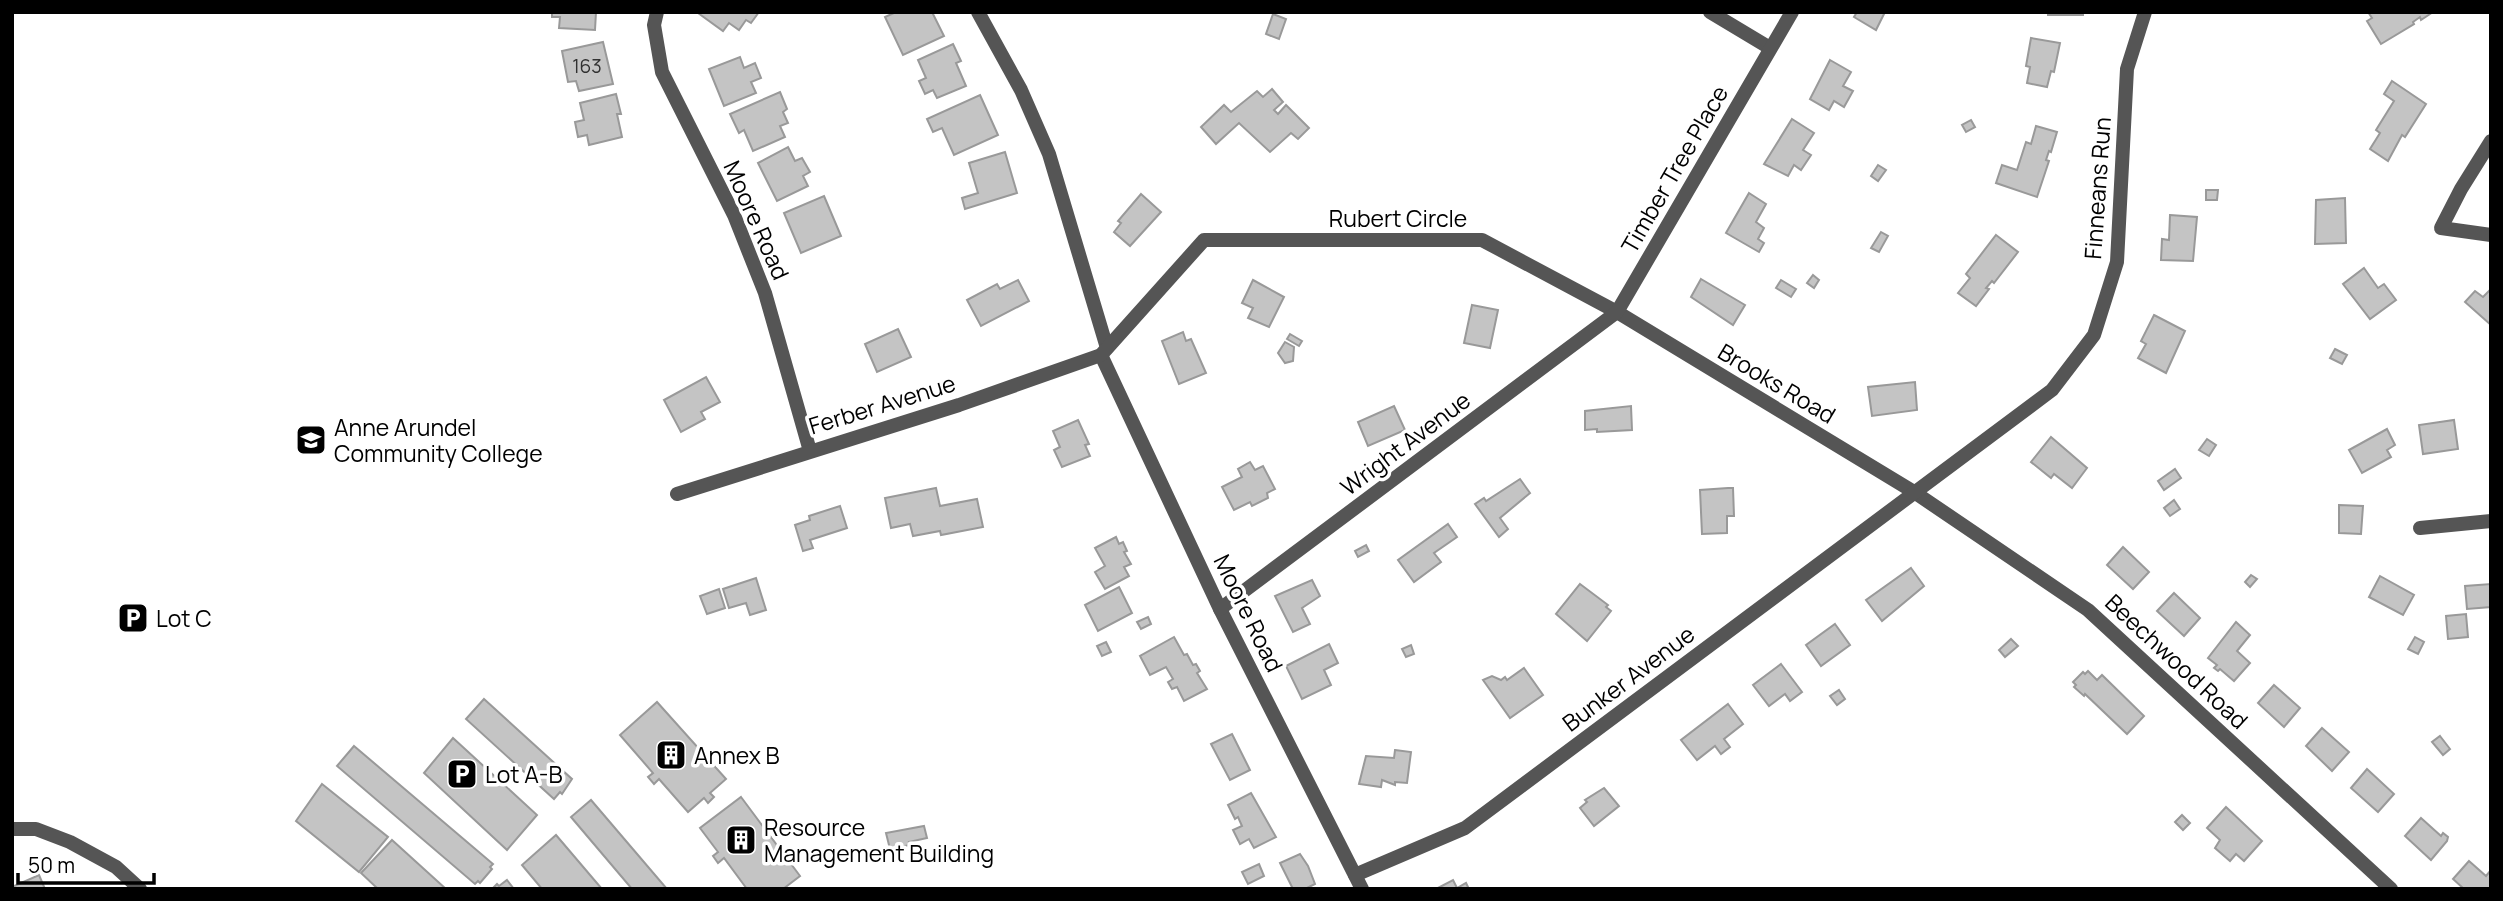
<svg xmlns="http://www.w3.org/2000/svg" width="2503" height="901" font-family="Manrope,sans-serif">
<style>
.building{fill:#c4c4c4;stroke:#999;stroke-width:2}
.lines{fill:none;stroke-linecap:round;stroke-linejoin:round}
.minor{stroke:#555;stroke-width:14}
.tertiary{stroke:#555;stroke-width:14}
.labels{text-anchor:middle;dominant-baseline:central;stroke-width:7;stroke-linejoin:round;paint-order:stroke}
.number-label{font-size:19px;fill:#313131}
.street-label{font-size:23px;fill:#000;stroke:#fff}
.poi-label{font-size:23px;fill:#000;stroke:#fff;text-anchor:start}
</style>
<rect width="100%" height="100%" fill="#fff"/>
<g class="building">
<path d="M552 12H596L595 30 559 28 560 17H552Z"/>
<path d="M759 12 751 23 746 20 739 30 729 23 723 31 698 13Z"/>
<path d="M896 12H932L944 36 903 55 885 17Z"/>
<path d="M1857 12H1885L1876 30 1854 17Z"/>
<rect x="2048" y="12" width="35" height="3"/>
<path d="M2368 12H2433L2421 20 2420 17 2413 22 2414 24 2381 44 2367 21 2372 18Z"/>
<path d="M1273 14 1286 19 1279 39 1266 34Z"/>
<path d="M2031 38 2060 43 2054 72 2051 71 2047 87 2027 83 2030 67 2026 66Z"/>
<path d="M603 42 613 84 579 91 576 81 568 82 562 51Z"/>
<path d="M953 44 961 61 956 63 966 86 937 98 933 90 925 94 919 81 926 78 918 60Z"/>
<path d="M740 57 744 68 755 63 761 78 751 82 756 93 724 106 709 69Z"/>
<path d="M1830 60 1851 72 1843 86 1853 91 1844 107 1834 101 1829 110 1810 99Z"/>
<path d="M2392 81 2426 104 2405 137 2402 135 2388 161 2370 149 2380 133 2376 130 2394 101 2384 94Z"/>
<path d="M1272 89 1283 102 1274 110 1278 114 1286 105 1309 128 1298 139 1291 133 1270 152 1239 123 1216 144 1201 127 1224 105 1231 112 1257 91 1263 97Z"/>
<path d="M780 92 787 109 783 112 788 123 780 126 785 137 753 151 744 130 739 133 730 114Z"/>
<path d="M616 94 621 114H617L622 137 589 145 587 135 578 137 575 122 584 120 580 103Z"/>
<path d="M980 95 998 135 954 155 942 128 933 132 927 119Z"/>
<path d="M1792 119 1814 133 1803 150 1811 155 1801 170 1794 165 1788 176 1764 164Z"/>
<path d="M1971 120 1975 127 1966 132 1962 125Z"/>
<path d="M2036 126 2057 132 2051 152 2049 151 2046 160 2049 161 2037 197 1996 183 2002 165 2017 170 2026 142 2031 144Z"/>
<path d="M788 147 795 161 802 158 810 172 803 176 808 186 777 201 758 163Z"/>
<path d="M1005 152 1017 193 965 209 962 198 978 193 969 163Z"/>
<path d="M1878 165 1886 170 1878 181 1871 176Z"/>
<path d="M2206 190H2218L2217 200H2206Z"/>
<path d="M1749 193 1766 204 1756 222 1764 228 1758 239 1764 243 1759 252 1726 233Z"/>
<path d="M1141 194 1161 212 1130 246 1114 232 1121 223 1118 221Z"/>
<path d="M824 196 841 236 801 253 784 213Z"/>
<path d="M2345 198 2346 243 2315 244 2316 200Z"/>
<path d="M2170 215 2197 217 2193 261 2161 260 2162 239 2169 240Z"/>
<path d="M1881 232 1888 236 1879 252 1871 248Z"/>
<path d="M1996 235 2018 252 1994 283 1992 281 1986 288 1989 289 1976 306 1958 293 1970 278 1966 274Z"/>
<path d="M2364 268 2378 288 2384 284 2396 300 2370 319 2343 284Z"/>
<path d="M1813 275 1819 280 1814 288 1807 283Z"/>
<path d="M1701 279 1745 305 1733 325 1691 297Z"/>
<path d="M1018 280 1029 301 981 326 967 300 997 284 1000 289Z"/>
<path d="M1253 280 1284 297 1269 327 1248 318 1253 308 1242 303Z"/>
<path d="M1781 280 1796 289 1791 297 1776 288Z"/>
<path d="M2475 291 2483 297 2489 291 2491 293V325L2465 302Z"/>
<path d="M1472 305 1498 310 1490 348 1464 343Z"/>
<path d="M2154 315 2185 331 2166 373 2138 358 2146 344 2141 341Z"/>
<path d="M898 329 911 357 877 372 865 344Z"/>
<path d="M1183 332 1186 341 1191 339 1206 373 1179 384 1162 341Z"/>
<path d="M1290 334 1302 341 1299 346 1287 339Z"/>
<path d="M1285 342 1294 347 1293 361 1285 363 1278 353Z"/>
<path d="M2335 349 2347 355 2342 364 2330 358Z"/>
<path d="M706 377 720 402 701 412 705 419 681 432 664 400Z"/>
<path d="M1915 382 1917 410 1872 416 1868 387Z"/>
<path d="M1394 406 1405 430 1368 446 1358 422Z"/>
<path d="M1631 406 1632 430 1597 432V429L1585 430V411Z"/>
<path d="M1078 420 1089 444 1085 445 1090 456 1062 467 1054 450 1060 447 1053 431Z"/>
<path d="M2454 420 2458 449 2423 454 2419 425Z"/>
<path d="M2387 429 2395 445 2387 450 2391 457 2362 473 2349 450Z"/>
<path d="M2051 437 2087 468 2072 488 2054 474 2051 478 2031 462Z"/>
<path d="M2207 439 2216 445 2209 456 2199 450Z"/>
<path d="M1250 462 1255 470 1263 466 1275 489 1267 493 1268 498 1252 506 1250 502 1234 510 1222 487 1242 477 1238 469Z"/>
<path d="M2175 469 2181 478 2164 490 2158 481Z"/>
<path d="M1520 479 1530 493 1500 518 1508 529 1499 537 1475 504 1484 498 1486 501Z"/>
<path d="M936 488 940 506 977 499 983 527 941 535 940 531 913 536 910 524 891 528 885 498Z"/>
<path d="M1728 488H1733L1734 516H1727V533L1702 534 1700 490Z"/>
<path d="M2174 500 2180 509 2170 516 2164 508Z"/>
<path d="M2339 505 2363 506 2361 534 2339 533Z"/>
<path d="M840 506 847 528 810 540 813 548 803 551 795 525 810 520 809 516Z"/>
<path d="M1448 524 1457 537 1434 553 1441 562 1414 582 1398 560Z"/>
<path d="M1116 537 1119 544 1123 542 1127 551 1124 552 1131 564 1124 567 1129 576 1105 589 1095 572 1105 566 1095 548Z"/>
<path d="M1366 545 1369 551 1358 557 1355 551Z"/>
<path d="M2123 547 2149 572 2133 589 2107 565Z"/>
<path d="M1911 568 1924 586 1882 621 1866 600Z"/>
<path d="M2251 575 2257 579 2250 587 2245 582Z"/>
<path d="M2380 576 2414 595 2403 615 2369 597Z"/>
<path d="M756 578 766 610 750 615 746 603 729 608 723 589Z"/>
<path d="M1312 580 1320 596 1302 608 1310 624 1293 632 1275 596Z"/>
<path d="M1580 584 1608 605 1606 607 1611 611 1587 641 1556 614Z"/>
<path d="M2491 584V607L2467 609 2465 586Z"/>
<path d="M1119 587 1132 613 1098 631 1085 605Z"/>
<path d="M719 589 725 608 707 614 700 596Z"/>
<path d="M2174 593 2200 618 2184 636 2157 611Z"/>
<path d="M2466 614 2468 637 2448 639 2446 616Z"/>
<path d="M1148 617 1151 624 1141 629 1137 622Z"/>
<path d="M2236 622 2250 635 2237 651 2250 663 2234 681 2220 669 2218 671 2214 668 2217 665 2208 658Z"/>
<path d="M1835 624 1850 645 1821 666 1806 645Z"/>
<path d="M1174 637 1184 655 1187 654 1193 665 1196 664 1200 671 1197 673 1207 689 1184 701 1177 687 1172 689 1168 682 1173 679 1166 667 1150 675 1140 656Z"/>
<path d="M2415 637 2424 642 2418 654 2408 649Z"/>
<path d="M2011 639 2018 646 2005 657 1999 650Z"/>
<path d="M1106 642 1111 652 1102 656 1097 646Z"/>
<path d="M1329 644 1338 663 1324 670 1331 685 1302 699 1286 666Z"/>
<path d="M1411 645 1414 654 1406 657 1402 649Z"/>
<path d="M1781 664 1802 692 1790 701 1785 694 1769 706 1753 685Z"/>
<path d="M1524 668 1543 695 1510 718 1483 680 1492 676 1501 680 1505 677 1507 680Z"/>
<path d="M2088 671 2097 680 2102 675 2144 716 2127 734 2085 694 2084 696 2074 687 2076 685 2073 682 2083 672 2085 674Z"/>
<path d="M2274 685 2300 708 2284 727 2258 703Z"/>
<path d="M1839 690 1845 699 1837 705 1830 696Z"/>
<path d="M484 699 572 779 562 794 560 792 554 799 466 719Z"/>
<path d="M657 702 726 779 710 793 714 797 708 803 704 798 688 812 659 779 654 784 648 777 653 773 620 735Z"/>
<path d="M1728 704 1743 724 1724 739 1730 747 1721 754 1715 746 1697 760 1681 740Z"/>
<path d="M2322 728 2349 752 2332 771 2306 746Z"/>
<path d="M1232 734 1250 770 1230 780 1211 744Z"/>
<path d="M2440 736 2450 749 2443 755 2432 742Z"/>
<path d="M453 738 537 815 507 850 424 773Z"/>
<path d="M354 746 493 864 490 867 492 869 480 883 478 881 475 884 337 766Z"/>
<path d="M1395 750 1411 752 1407 783 1395 782V785L1382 780 1381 787 1359 784 1366 756 1394 758Z"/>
<path d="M2367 769 2394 794 2378 812 2351 788Z"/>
<path d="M322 784 388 837 359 872 296 821Z"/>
<path d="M1604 788 1619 806 1594 826 1580 808 1587 802 1585 800Z"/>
<path d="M1251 793 1276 837 1254 848 1249 839 1240 844 1233 830 1242 826 1238 817 1235 819 1228 805Z"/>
<path d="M741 797 800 876 783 889H747L724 858 718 863 713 856 718 852 700 828Z"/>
<path d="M591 800 667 889H632L571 817Z"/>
<path d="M2226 807 2262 841 2244 861 2236 854 2230 861 2215 848 2220 840 2207 828Z"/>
<path d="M2182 815 2190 823 2183 830 2175 822Z"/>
<path d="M2421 818 2441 836 2443 833 2448 837 2447 841 2431 860 2405 836Z"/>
<path d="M924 826 927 838 909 842 910 845 890 849 886 833Z"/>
<path d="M556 835 602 889H542L522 865Z"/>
<path d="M392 840 446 889H378L361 873Z"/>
<path d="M1300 854 1308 866 1315 884 1305 889H1293L1280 863Z"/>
<path d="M2469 861 2486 876 2491 870V889H2464L2453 879Z"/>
<path d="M1259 864 1264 876 1248 884 1242 872Z"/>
<path d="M39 875 45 889H12V887Z"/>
<path d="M507 880 514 889H492L497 884 499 886Z"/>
<path d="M1453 880 1457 888 1466 883 1469 889H1436Z"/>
</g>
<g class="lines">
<g class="minor">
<path d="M657 12 654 25 662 72 734 215 765 293 810 451"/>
<path d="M978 12 1021 90 1049 154 1107 348"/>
<path d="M1710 12 1770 48"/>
<path d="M2491 141 2461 189 2441 228 2491 235"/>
<path d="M1101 355 1220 609 1362 889"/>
<path d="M677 494 959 405 1101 355 1204 240H1482L1617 312 1914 492 2088 610 2391 889"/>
<path d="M2420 528 2491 521"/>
<path d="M1220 609 1617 312 1792 12"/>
<path d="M1355 875 1465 828 2052 390 2094 335 2117 262 2127 69 2145 12"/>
</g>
<path class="tertiary" d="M12 829H36L70 842 116 867 140 889"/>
</g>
<defs>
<g id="university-square" transform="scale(1.575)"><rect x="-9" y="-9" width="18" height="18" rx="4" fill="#000" stroke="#fff"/><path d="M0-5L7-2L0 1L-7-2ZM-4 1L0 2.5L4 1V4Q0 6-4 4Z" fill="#fff"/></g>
<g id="parking-square" transform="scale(1.575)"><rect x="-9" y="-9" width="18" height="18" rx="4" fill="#000" stroke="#fff"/><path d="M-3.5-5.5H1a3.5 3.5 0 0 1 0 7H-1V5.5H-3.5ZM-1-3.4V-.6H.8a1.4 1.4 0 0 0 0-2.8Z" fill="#fff"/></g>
<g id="building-square" transform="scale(1.575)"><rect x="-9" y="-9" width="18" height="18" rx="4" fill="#000" stroke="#fff"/><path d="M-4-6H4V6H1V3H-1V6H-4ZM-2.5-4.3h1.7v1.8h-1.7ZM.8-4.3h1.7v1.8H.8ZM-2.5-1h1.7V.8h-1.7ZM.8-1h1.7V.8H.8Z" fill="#fff"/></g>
</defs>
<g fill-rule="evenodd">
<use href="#university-square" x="311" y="440"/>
<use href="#parking-square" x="133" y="618"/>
<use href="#building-square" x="671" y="755"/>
<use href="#parking-square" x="462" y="774"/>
<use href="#building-square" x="741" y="840"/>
</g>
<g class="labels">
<g class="number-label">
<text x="587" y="66">163</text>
</g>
<g class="street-label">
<text transform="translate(1674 169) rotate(-60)">Timber Tree Place</text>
<text transform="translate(2097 188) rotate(-86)">Finneans Run</text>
<text x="1398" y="218">Rubert Circle</text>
<text transform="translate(757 220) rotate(66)">Moore Road</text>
<text transform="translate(1777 383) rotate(31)">Brooks Road</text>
<text transform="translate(882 404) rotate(-17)">Ferber Avenue</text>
<text transform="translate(1405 443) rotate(-37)">Wright Avenue</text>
<text transform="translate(1249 613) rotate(64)">Moore Road</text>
<text transform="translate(2177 661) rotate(43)">Beechwood Road</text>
<text transform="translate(1628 678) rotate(-37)">Bunker Avenue</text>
</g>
<g class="poi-label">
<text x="334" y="427">Anne Arundel<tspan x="334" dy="26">Community College</tspan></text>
<text x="156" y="618">Lot C</text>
<text x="694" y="755">Annex B</text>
<text x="485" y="774">Lot A-B</text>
<text x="764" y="827">Resource<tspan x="764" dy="26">Management Building</tspan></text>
</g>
</g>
<rect width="2503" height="901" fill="none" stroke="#000000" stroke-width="28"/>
<path d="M18 873v10h136v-10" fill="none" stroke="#000000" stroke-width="3.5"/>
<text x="28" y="873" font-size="21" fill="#000000" stroke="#ffffff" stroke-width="5" paint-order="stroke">50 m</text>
</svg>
